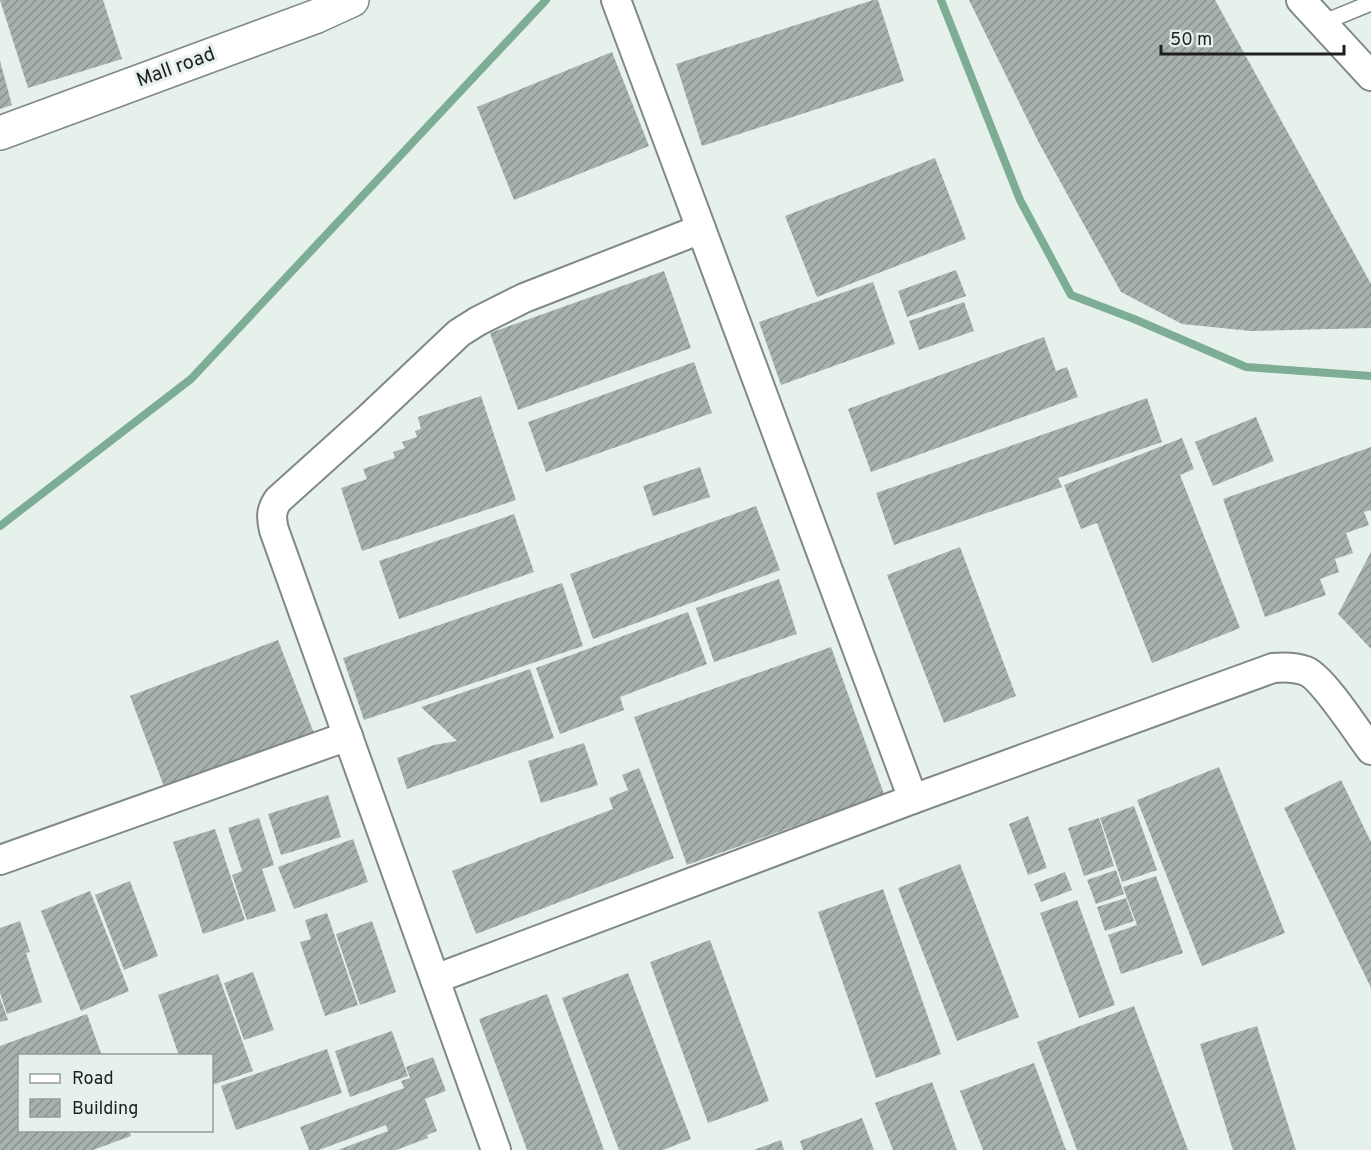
<svg xmlns="http://www.w3.org/2000/svg" width="1371" height="1150" font-family="Overpass,sans-serif">
<style>
.lines{fill:none;stroke-linecap:round;stroke-linejoin:round}
.stream{stroke:#7dad94;stroke-width:8}
.building{fill:url(#building-hatch)}
.lane-casing{stroke:#808984;stroke-width:18}
.street-casing{stroke:#808984;stroke-width:32}
.secondary-casing{stroke:#808984;stroke-width:36}
.lane{stroke:#fff;stroke-width:15}
.street{stroke:#fff;stroke-width:28}
.secondary{stroke:#fff;stroke-width:33}
.labels{text-anchor:middle;dominant-baseline:central;stroke-width:6;stroke-linejoin:round;paint-order:stroke}
.street-label{font-size:20px;fill:#1d201e;stroke:#e7f1eb}
</style>
<defs>
<pattern id="building-hatch" width="6" height="6" patternUnits="userSpaceOnUse" patternTransform="scale(1.5)"><rect width="6" height="6" fill="#a8b2ad"/><path d="M-1 1l2-2M0 6l6-6M5 7l2-2" fill="none" stroke="#88908c"/></pattern>
</defs>
<rect width="100%" height="100%" fill="#e7f1eb"/>
<g class="lines">
<g class="stream">
<path d="M941 0 1020 200 1071 295 1134 319 1246 367 1371 376"/>
<path d="M0 526 191 379 546 0"/>
</g>
</g>
<g class="building">
<path d="M0 0H103L122 59 28 88Z"/>
<path d="M873 0H878L904 81 702 146 676 64Z"/>
<path d="M969 0H1215L1371 284V328L1251 331 1182 324 1121 292 1039 143Z"/>
<path d="M612 52 649 146 514 200 477 107Z"/>
<path d="M0 61 12 105 0 109Z"/>
<path d="M935 158 966 239 817 297 785 216Z"/>
<path d="M956 270 966 296 907 317 898 291Z"/>
<path d="M664 271 691 348 518 410 490 333Z"/>
<path d="M873 282 895 344 781 385 759 322Z"/>
<path d="M964 302 974 331 919 350 909 321Z"/>
<path d="M1044 337 1056 371 1067 367 1078 397 871 472 848 409Z"/>
<path d="M694 362 712 413 546 472 528 422Z"/>
<path d="M481 396 516 500 362 551 341 488 367 479 363 469 395 458 393 452 405 448 402 442 417 437 415 431 421 429 418 417Z"/>
<path d="M1147 398 1162 442 1058 478 1062 487 894 545 876 493Z"/>
<path d="M1256 417 1274 461 1213 486 1195 442Z"/>
<path d="M1182 438 1194 469 1180 475 1240 628 1152 663 1097 523 1081 529 1064 485Z"/>
<path d="M1371 447V510L1364 512 1369 525 1346 533 1353 553 1335 559 1339 572 1320 579 1326 595 1265 617 1223 499Z"/>
<path d="M700 467 710 497 653 516 643 486Z"/>
<path d="M756 506 780 570 593 639 570 574Z"/>
<path d="M514 514 534 572 399 619 379 561Z"/>
<path d="M960 547 1016 696 944 723 887 575Z"/>
<path d="M1371 552V649L1338 614Z"/>
<path d="M779 579 797 634 714 662 696 608Z"/>
<path d="M562 583 583 646 364 720 343 658Z"/>
<path d="M688 612 707 664 620 697 624 710 560 734 536 668Z"/>
<path d="M278 640 315 736 166 792 130 696Z"/>
<path d="M831 647 884 794 687 865 634 717Z"/>
<path d="M530 669 554 738 407 789 397 758 434 745 457 741 421 707Z"/>
<path d="M584 743 598 785 541 803 528 761Z"/>
<path d="M1219 767 1285 933 1202 966 1137 800Z"/>
<path d="M639 768 674 858 476 934 452 871 613 809 609 798 628 790 622 775Z"/>
<path d="M1341 780 1371 842V988L1284 808Z"/>
<path d="M328 795 341 837 281 855 268 814Z"/>
<path d="M1134 806 1157 870 1122 882 1100 818Z"/>
<path d="M1028 816 1047 868 1028 875 1009 824Z"/>
<path d="M259 818 274 865 262 869 276 911 247 920 232 875 242 871 228 828Z"/>
<path d="M1099 818 1114 866 1084 876 1068 828Z"/>
<path d="M215 829 245 920 203 934 173 842Z"/>
<path d="M353 839 368 882 294 909 278 867Z"/>
<path d="M960 864 1019 1017 957 1041 898 888Z"/>
<path d="M1116 870 1124 894 1096 904 1087 880Z"/>
<path d="M1065 872 1072 890 1041 902 1034 884Z"/>
<path d="M1156 876 1183 953 1121 974 1108 935 1137 925 1123 887Z"/>
<path d="M130 881 158 956 124 970 95 895Z"/>
<path d="M883 889 941 1054 876 1078 818 912Z"/>
<path d="M90 891 129 991 81 1011 41 911Z"/>
<path d="M1126 898 1134 921 1105 931 1097 907Z"/>
<path d="M1077 900 1115 1005 1079 1018 1040 913Z"/>
<path d="M327 913 358 1005 325 1016 300 942 311 939 305 920Z"/>
<path d="M20 921 30 952 26 953 42 1002 7 1014 0 993V928Z"/>
<path d="M372 921 396 992 360 1005 336 934Z"/>
<path d="M710 940 769 1101 708 1123 650 962Z"/>
<path d="M253 972 274 1030 244 1040 224 983Z"/>
<path d="M628 973 691 1139 663 1150H619L562 998Z"/>
<path d="M218 974 253 1071 212 1085V1056H179L158 995Z"/>
<path d="M547 994 604 1150H527L479 1019Z"/>
<path d="M0 998 8 1020 0 1022Z"/>
<path d="M1134 1006 1188 1150H1077L1037 1042Z"/>
<path d="M87 1014 102 1056H20V1130H129L131 1136 93 1150H0V1046Z"/>
<path d="M1257 1026 1296 1150H1233L1200 1044Z"/>
<path d="M392 1031 408 1076 350 1097 335 1051Z"/>
<path d="M327 1049 342 1093 236 1130 221 1086Z"/>
<path d="M433 1057 446 1091 425 1099 437 1131 427 1135 428 1138 396 1150H338L388 1131 386 1125 319 1150H309L300 1127 404 1088 401 1081 410 1078 406 1067Z"/>
<path d="M1034 1063 1066 1150H983L960 1091Z"/>
<path d="M932 1082 957 1150H893L875 1103Z"/>
<path d="M862 1118 874 1150H803L800 1141Z"/>
<path d="M781 1140 784 1150H754Z"/>
</g>
<g class="lines">
<g class="lane-casing">
<path id="lane" d="M1322 23 1371 3"/>
</g>
<g class="street-casing">
<g id="street">
<path d="M616 0 913 799"/>
<path d="M1301 0 1371 76"/>
<path d="M0 860 348 736"/>
<path d="M435 979 913 799 1273 668C1284 667 1295 667 1306 671 1323 678 1358 733 1371 750"/>
<path d="M496 1150 274 530C271 517 271 510 278 500L368 419 459 333 478 321 524 298 701 229"/>
</g>
</g>
<g class="secondary-casing">
<path id="secondary" d="M0 133 317 16 352 0"/>
</g>
<use href="#lane" class="lane"/>
<use href="#street" class="street"/>
<use href="#secondary" class="secondary"/>
</g>
<g class="labels">
<g class="street-label">
<text transform="translate(176 68) rotate(-20)">Mall road</text>
</g>
</g>
<rect x="18" y="1054" width="195" height="78" fill="#e7f1eb" stroke="#969d99" stroke-width="1.5"/>
<rect x="30" y="1074" width="30" height="9" fill="#ffffff" stroke="#969d99" stroke-width="1.5"/>
<text x="72" y="1084" font-size="18" fill="#1d201e">Road</text>
<rect x="30" y="1099" width="30" height="18" fill="url(#building-hatch)" stroke="#969d99" stroke-width="1.5"/>
<text x="72" y="1114" font-size="18" fill="#1d201e">Building</text>
<path d="M1161 45v9h183v-9" fill="none" stroke="#1d201e" stroke-width="3"/>
<text x="1170" y="45" font-size="18" fill="#1d201e" stroke="#e7f1eb" stroke-width="4.5" paint-order="stroke">50 m</text>
</svg>
